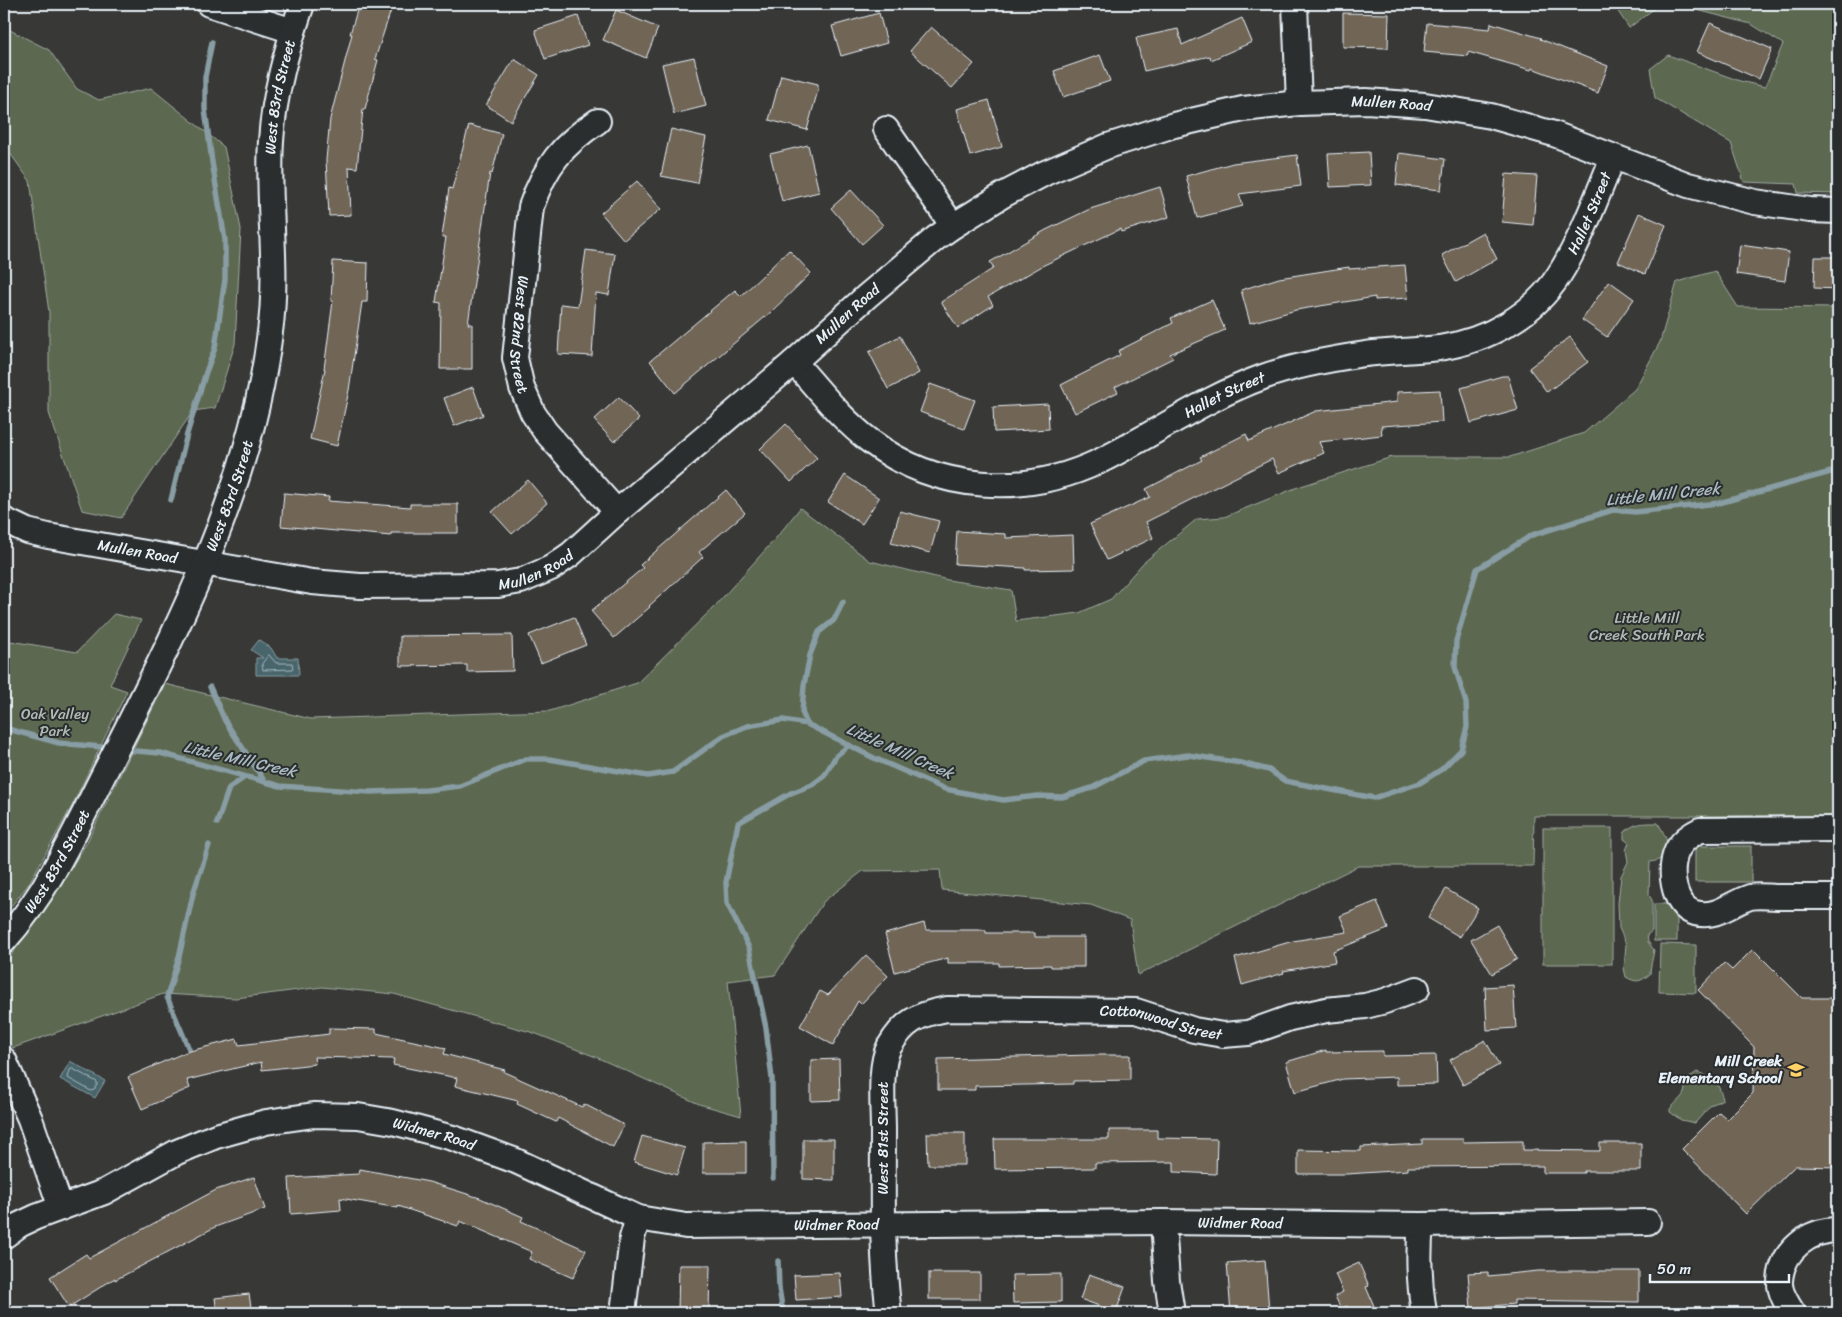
<svg xmlns="http://www.w3.org/2000/svg" width="1842" height="1317" font-family="Sriracha,sans-serif">
<style>
.green{fill:#5c674f;stroke:#a2aca4}
.water{fill:#48656c;stroke:#889da4}
.lines{fill:none;stroke-linecap:round;stroke-linejoin:round}
.shore{stroke:#a8b9c0;stroke-width:1}
.stream{stroke:#889da4;stroke-width:5.5}
.building{fill:#716557;stroke:#e8f1f8}
.minor-casing{stroke:#e8f1f8;stroke-width:28}
.minor{stroke:#2a2d2e;stroke-width:24}
.labels{text-anchor:middle;dominant-baseline:central;stroke-width:4;stroke-linejoin:round;paint-order:stroke}
.street-label{font-size:15px;fill:#e8f1f8;stroke:#2a2d2e}
.park-label{font-size:15px;fill:#b0bab4;stroke:#2a2d2e}
.poi-label{font-size:15px;font-weight:bold;fill:#e8f1f8;stroke:#2a2d2e;text-anchor:end}
.water-label{font-size:16px;font-style:italic;fill:#a8b9c0;stroke:#2a2d2e}
</style>
<rect width="100%" height="100%" fill="#383836"/>
<filter id="ink" filterUnits="userSpaceOnUse"><feTurbulence type="fractalNoise" baseFrequency=".02" numOctaves="2"/><feDisplacementMap in="SourceGraphic" scale="10" xChannelSelector="R" yChannelSelector="G"/><feConvolveMatrix kernelMatrix="1 2 1 2 8 2 1 2 1" color-interpolation-filters="sRGB"/></filter>
<g filter="url(#ink)">
<g class="green">
<path d="M1613 4H1660L1629 28Z"/>
<path d="M1674 4H1838V194L1798 193 1796 184 1744 182 1731 143 1655 98 1650 69 1668 55 1740 81 1765 87 1783 44 1751 24Z"/>
<path d="M4 27 49 50 77 89 99 100 151 88 224 147 241 229 235 344 215 408 193 411 121 518 82 510 49 413V312L30 181 4 145Z"/>
<path d="M1715 271 1738 307 1838 308V816H1534L1533 866H1358L1138 975 1130 920 1091 905 942 890 940 870 863 871 824 901 775 975 728 981 741 1116 699 1104 596 1057 534 1033 394 994 322 987 236 998 163 994 13 1048 4 1034V965L51 901 87 842 165 684 311 719 550 711 637 683 715 606 776 538 800 508 870 561 948 580 1011 590 1016 621 1079 613 1111 599 1143 563 1197 519 1224 517 1298 487 1392 457H1510L1584 433 1635 389 1660 342 1677 282Z"/>
<path d="M114 614 141 620 110 685 127 691 72 806 28 885 4 915V640L77 652Z"/>
<path d="M1658 823C1668 839 1676 859 1650 862L1649 895 1652 900V931L1647 935 1648 942 1654 950C1653 958 1650 966 1650 974 1640 982 1637 983 1626 977L1624 968 1626 944 1619 928 1618 903 1621 876 1628 862 1626 850 1629 843 1624 839V833C1634 822 1644 823 1658 823Z"/>
<rect x="1543" y="828" width="69" height="136"/>
<rect x="1695" y="846" width="56" height="36"/>
<rect x="1654" y="904" width="23" height="37"/>
<path d="M1660 944 1696 945V993L1659 992Z"/>
<path d="M1697 1072C1715 1079 1717 1080 1723 1099L1711 1105 1695 1123 1681 1120 1670 1112V1109C1674 1104 1682 1098 1684 1093 1687 1080 1685 1080 1697 1072Z"/>
</g>
<g class="water">
<path d="M259 640 271 648 277 658H298L299 675H256V658H263L251 650Z"/>
<path d="M70 1061 105 1081 95 1098 60 1079Z"/>
</g>
<g class="lines">
<g class="shore">
<path d="M269 655 276 663H292L293 669 263 670 262 664Z"/>
<path d="M73 1069 97 1082V1085L94 1090 91 1091 68 1078 70 1070Z"/>
</g>
<g class="stream">
<path d="M171 500 187 434 206 372 215 348 225 279V240L212 162 205 109V77L212 42"/>
<path d="M210 687 225 721 265 782"/>
<path d="M807 724 802 712 804 685 810 655 819 632 834 620 843 602"/>
<path d="M4 728 59 743 112 748"/>
<path d="M123 750 160 753 280 786 370 792 427 790 460 786 526 759H549L648 776 673 772 723 736 747 726 783 720 807 724 874 758 945 789 1003 800 1038 796 1062 797 1092 788 1144 761 1188 755 1241 763 1269 770 1285 781 1374 798 1420 783 1442 769 1461 750 1467 727 1466 703 1455 667 1456 641 1477 569 1532 535 1613 510 1635 512 1719 503 1838 470"/>
<path d="M217 823 229 788 245 777"/>
<path d="M189 1049 167 997 179 957 193 894 209 845"/>
<path d="M773 1178 772 1079 766 1028 749 948 727 903 726 882 738 823 791 793 812 785 824 776 836 756 849 745"/>
<path d="M778 1261 779 1288 783 1313"/>
</g>
</g>
<g class="building">
<path d="M359 4H393L375 59 378 60 365 109H363L357 168 349 167 351 215 329 216 326 160 330 119 352 34H350Z"/>
<path d="M616 10 658 28 646 58 603 40Z"/>
<path d="M879 13 887 43 841 56 832 26Z"/>
<path d="M1343 13 1389 14 1388 48 1343 47Z"/>
<path d="M578 16 588 45 545 59 535 30Z"/>
<path d="M1242 18 1252 42 1211 60 1210 56 1144 71 1136 38 1178 29 1182 45Z"/>
<path d="M1427 23 1490 29 1491 23 1541 38 1540 39 1608 66 1598 93 1532 68 1531 70 1468 52V56L1424 52Z"/>
<path d="M1710 23 1772 49 1759 79 1697 52Z"/>
<path d="M931 27 974 64 952 88 910 51Z"/>
<path d="M1100 55 1110 81 1063 97 1054 71Z"/>
<path d="M694 57 706 106 674 114 662 64Z"/>
<path d="M514 59 539 75 511 121 486 105Z"/>
<path d="M781 75 818 84V90L807 130 769 120Z"/>
<path d="M989 100 1002 147 970 156 957 109Z"/>
<path d="M469 125 502 134 492 174 490 173 468 324H472V369H440L441 303 436 302 446 237H442L449 188 452 189Z"/>
<path d="M671 129 706 137 697 183 661 176Z"/>
<path d="M808 145 819 192 782 201 770 154Z"/>
<path d="M1369 152 1371 185 1330 187 1328 154Z"/>
<path d="M1399 153 1445 159 1441 190 1396 185Z"/>
<path d="M1297 155 1301 186 1239 194 1243 206 1197 218 1186 176 1233 163Z"/>
<path d="M1506 174 1537 176 1533 225 1502 222Z"/>
<path d="M637 181 661 209 624 240 601 213Z"/>
<path d="M1160 187 1169 217 1121 232 1120 229 1044 265 988 297 993 305 958 328 941 302 994 268 990 262 1046 230 1090 209Z"/>
<path d="M851 190 883 225 862 244 831 208Z"/>
<path d="M1639 213 1666 225 1645 274 1618 262Z"/>
<path d="M1483 232 1497 259 1456 282 1442 255Z"/>
<path d="M1740 245 1789 252 1785 281 1736 274Z"/>
<path d="M586 250 615 254 609 295 596 293 592 356 558 354 561 304 578 306Z"/>
<path d="M789 250 811 273 771 312 675 393 650 361 735 290 741 296Z"/>
<path d="M1815 257H1838V289L1814 288Z"/>
<path d="M333 261 368 263 367 302H362L349 390 337 446 310 439 325 369H324L333 301H331Z"/>
<path d="M1405 265 1408 298 1375 300V297L1296 310 1250 323 1241 290 1279 278 1349 267V269Z"/>
<path d="M1609 281 1634 299 1607 337 1582 320Z"/>
<path d="M1212 300 1225 330 1170 354 1173 358 1115 387 1118 392 1075 413 1061 385 1120 355 1118 351 1173 323 1171 318Z"/>
<path d="M900 336 919 373 888 389 869 352Z"/>
<path d="M1570 337 1588 362 1547 392 1529 368Z"/>
<path d="M1502 376H1508L1518 410 1471 423 1461 388Z"/>
<path d="M930 384 975 400 964 429 920 412Z"/>
<path d="M473 387 483 415 454 426 444 398Z"/>
<path d="M1440 390 1442 422 1381 426 1382 435 1319 442 1324 453 1279 473 1272 459 1146 522 1153 538 1107 560 1090 524 1150 497 1146 489 1202 460 1200 457 1246 434 1249 441 1316 411 1397 402V392Z"/>
<path d="M619 397 639 419 614 442 594 420Z"/>
<path d="M1048 404 1049 429 994 432 993 407Z"/>
<path d="M786 424 817 458 791 482 760 449Z"/>
<path d="M845 475 879 498 862 524 828 502Z"/>
<path d="M528 480 547 503 512 534 492 512Z"/>
<path d="M726 490 745 513 699 552 703 557 649 606 650 607 614 638 591 611 643 568 640 565Z"/>
<path d="M284 493 329 497 328 501 410 507V504H458V533H391V536L281 526Z"/>
<path d="M900 511 939 521 930 553 891 543Z"/>
<path d="M957 531 1006 534V538L1073 535 1074 569 1025 570V568L955 564Z"/>
<path d="M574 617 586 645 541 663 529 635Z"/>
<path d="M512 635 513 671 467 672V665L400 666V636Z"/>
<path d="M1446 889 1478 908 1460 937 1428 918Z"/>
<path d="M1377 901 1388 929 1333 951 1335 962 1283 971 1284 973 1242 985 1235 958 1293 941 1347 932 1340 916Z"/>
<path d="M924 923 926 930H986V933H1035V937H1084V967H1051V965L999 966V963H948V958L895 972 885 934Z"/>
<path d="M1497 925 1517 959 1492 974 1471 940Z"/>
<path d="M1753 949 1802 998H1838V1167L1795 1166 1746 1214 1682 1149 1719 1112 1727 1119 1753 1093 1754 1047 1698 990 1724 963 1732 970Z"/>
<path d="M866 955 888 976 861 1004 858 1001 833 1045 800 1026 820 991 828 995Z"/>
<path d="M1513 985 1516 1028 1487 1030 1485 987Z"/>
<path d="M329 1028 376 1029V1033L446 1048 444 1054 505 1070 504 1072 582 1107 584 1104 624 1125 613 1147 558 1118 556 1122 517 1104 518 1101 455 1086 457 1078 393 1065 394 1059 314 1057 315 1064 262 1070 261 1062 187 1080 190 1088 142 1109 128 1077 186 1052 237 1039 239 1045 329 1034Z"/>
<path d="M1485 1040 1499 1065 1463 1085 1450 1060Z"/>
<path d="M1326 1050V1052L1383 1051V1056L1436 1055 1437 1084 1397 1085V1077L1343 1079 1295 1092 1286 1062Z"/>
<path d="M1092 1055H1130V1080L1073 1081V1084L975 1086V1090H938V1059Z"/>
<path d="M839 1059 840 1100 811 1101V1060Z"/>
<path d="M1109 1130H1157V1138L1217 1139 1216 1174 1174 1172V1162L1095 1163V1168L995 1169 994 1139H1109Z"/>
<path d="M927 1133H965V1165H928Z"/>
<path d="M642 1136 685 1148 677 1175 634 1162Z"/>
<path d="M803 1139H834V1180L803 1179Z"/>
<path d="M1422 1139H1463V1142L1523 1141V1150L1600 1151V1143H1641V1171H1584V1173H1543V1166L1408 1167V1170L1347 1174H1298V1150L1361 1151V1147L1422 1144Z"/>
<path d="M746 1141V1173H703V1142Z"/>
<path d="M360 1169 429 1182 480 1198 523 1217 521 1221 586 1250 573 1278 529 1259 532 1252 460 1221 458 1226 398 1206V1208L340 1198 341 1210 291 1214 289 1178 359 1174Z"/>
<path d="M254 1177 265 1209 215 1227 115 1280V1278L69 1307 50 1277 86 1254 89 1258 216 1190Z"/>
<path d="M1265 1260 1269 1310 1231 1313 1227 1263Z"/>
<path d="M1359 1263 1369 1286 1366 1287 1374 1306 1357 1313H1350L1347 1306 1341 1309 1335 1296 1343 1292 1335 1274Z"/>
<path d="M679 1265H710L709 1313H678Z"/>
<path d="M1538 1271H1639V1302L1514 1300V1304L1471 1308 1468 1273 1488 1272V1276Z"/>
<path d="M840 1273 842 1297 796 1300 794 1275Z"/>
<rect x="929" y="1273" width="51" height="26"/>
<path d="M1061 1274V1302L1013 1303 1012 1275Z"/>
<path d="M1089 1274 1125 1287 1116 1312 1080 1299Z"/>
<path d="M249 1294 252 1313H217L215 1298Z"/>
</g>
<g class="lines">
<g class="minor-casing">
<g id="minor">
<path d="M209 4 293 31"/>
<path d="M1295 4 1299 103"/>
<path id="s1" d="M598 121C562 145 545 166 531 207L515 358 522 388 533 413 545 431 617 512"/>
<path d="M886 129 953 226"/>
<path id="s2" d="M794 362C818 389 841 419 870 441 937 492 1025 497 1100 461 1155 434 1205 398 1263 377 1296 365 1331 359 1365 354 1390 351 1415 351 1439 348 1486 341 1533 316 1559 275 1582 239 1596 197 1613 158"/>
<path id="s3" d="M4 520 27 531 48 536 312 582 360 586 498 585 521 581 551 568 571 554 617 512 794 362 867 296 936 238 953 226 1003 195 1045 173 1108 146 1174 125 1243 109 1299 103 1366 101 1425 105 1491 116 1554 134 1688 185 1755 202 1810 210 1838 211"/>
<path d="M1838 829 1700 830C1692 834 1684 839 1679 847 1667 865 1672 907 1695 913 1716 919 1731 903 1750 897 1758 895 1768 897 1776 897 1797 897 1818 897 1838 897"/>
<path id="s4" d="M4 941C50 890 78 824 109 764 179 625 251 488 270 332 279 269 267 204 271 141 274 93 287 49 302 4"/>
<path d="M4 1060 30 1119 61 1208"/>
<path d="M1163 1222 1167 1281 1172 1313"/>
<path d="M1421 1225C1418 1255 1419 1283 1424 1313"/>
<path id="s5" d="M4 1236 19 1225 36 1217 104 1192 177 1152 216 1136 266 1122 314 1115 358 1116 393 1122 453 1138 516 1161 638 1218 686 1226 1163 1222 1421 1225 1648 1222"/>
<path d="M623 1313 632 1238 638 1218"/>
<path id="s6" d="M889 1313C881 1253 883 1191 883 1130 883 1108 879 1066 889 1047 904 1021 919 1014 947 1009L1136 1011 1194 1030 1223 1035 1248 1033 1290 1018 1326 1010 1365 1006 1385 1001 1417 989"/>
<path d="M1793 1313C1787 1304 1779 1292 1780 1281 1782 1250 1809 1230 1838 1230"/>
</g>
</g>
<use href="#minor" class="minor"/>
</g>
</g>
<defs>
<g id="school-bare" transform="scale(1.35)"><path d="M0-5L7-2L0 1L-7-2ZM-4 1L0 2.5L4 1V4Q0 6-4 4Z" fill="#ffd166" stroke="#2a2d2e" stroke-width="2.5" paint-order="stroke"/></g>
</defs>
<g fill-rule="evenodd">
<use href="#school-bare" x="1796" y="1070"/>
</g>
<g class="labels">
<g class="street-label">
<text stroke="none"><textPath href="#s4" startOffset="906">West 83rd Street</textPath></text>
<text stroke="none"><textPath href="#s3" startOffset="1549">Mullen Road</textPath></text>
<text stroke="none"><textPath href="#s2" startOffset="929">Hallet Street</textPath></text>
<text stroke="none"><textPath href="#s3" startOffset="948">Mullen Road</textPath></text>
<text stroke="none"><textPath href="#s1" startOffset="240">West 82nd Street</textPath></text>
<text stroke="none"><textPath href="#s2" startOffset="494">Hallet Street</textPath></text>
<text stroke="none"><textPath href="#s4" startOffset="501">West 83rd Street</textPath></text>
<text stroke="none"><textPath href="#s3" startOffset="138">Mullen Road</textPath></text>
<text stroke="none"><textPath href="#s3" startOffset="542">Mullen Road</textPath></text>
<text stroke="none"><textPath href="#s4" startOffset="96">West 83rd Street</textPath></text>
<text stroke="none"><textPath href="#s6" startOffset="555">Cottonwood Street</textPath></text>
<text stroke="none"><textPath href="#s5" startOffset="458">Widmer Road</textPath></text>
<text transform="translate(883 1138) rotate(-90)">West 81st Street</text>
<text stroke="none"><textPath href="#s5" startOffset="1282">Widmer Road</textPath></text>
<text stroke="none"><textPath href="#s5" startOffset="878">Widmer Road</textPath></text>
</g>
<g class="park-label">
<text x="1647" y="618">Little Mill<tspan x="1647" dy="17">Creek South Park</tspan></text>
<text x="55" y="714">Oak Valley<tspan x="55" dy="17">Park</tspan></text>
</g>
<g class="poi-label">
<text x="1782" y="1061">Mill Creek<tspan x="1782" dy="17">Elementary School</tspan></text>
</g>
<g class="water-label">
<text transform="translate(1663 494) rotate(-6)">Little Mill Creek</text>
<text transform="translate(900 751) rotate(24)">Little Mill Creek</text>
<text transform="translate(240 759) rotate(13)">Little Mill Creek</text>
</g>
</g>
<rect width="1842" height="1317" fill="none" stroke="#2a2d2e" stroke-width="20"/>
<rect x="10" y="10" width="1822" height="1297" fill="none" stroke="#e8f1f8" stroke-width="2" filter="url(#ink)"/>
<path d="M1650 1274v8h139v-8" fill="none" stroke="#e8f1f8" stroke-width="2.5"/>
<text x="1657" y="1274" font-size="15" fill="#e8f1f8" stroke="#2a2d2e" stroke-width="4" paint-order="stroke">50 m</text>
</svg>
